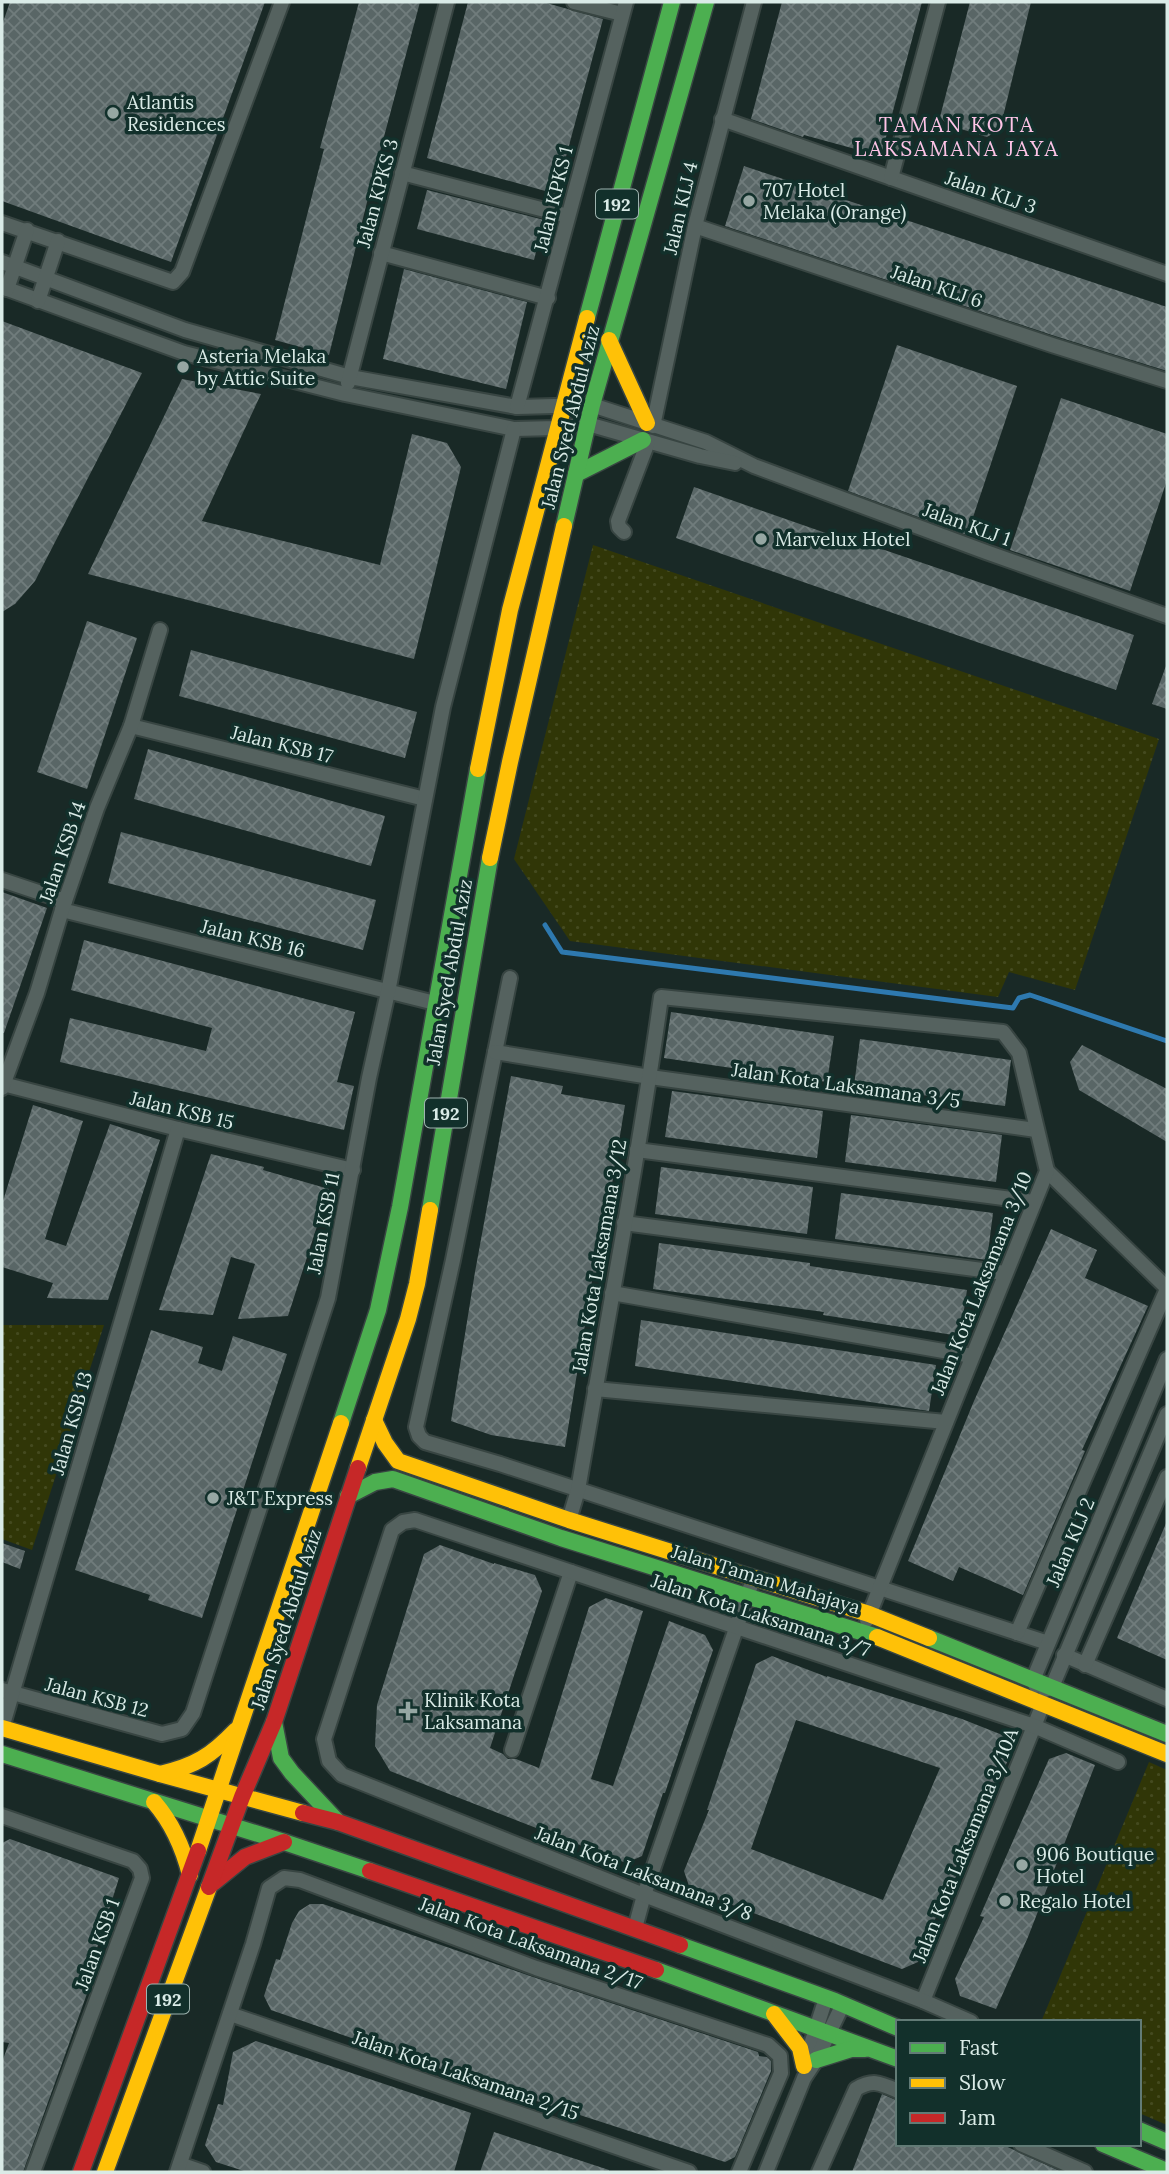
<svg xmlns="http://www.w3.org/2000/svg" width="1169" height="2174" font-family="Lora,serif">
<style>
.grass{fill:url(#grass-dots)}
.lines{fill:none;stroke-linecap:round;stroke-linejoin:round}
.stream{stroke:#2e79af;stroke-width:5}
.building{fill:url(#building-cross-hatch);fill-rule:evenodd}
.street-casing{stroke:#384542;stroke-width:18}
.fast-casing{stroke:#384542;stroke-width:19}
.slow-casing{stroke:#384542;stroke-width:19}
.jam-casing{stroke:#384542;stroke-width:19}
.street{stroke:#55625f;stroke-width:14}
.fast{stroke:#4caf50;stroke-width:16}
.slow{stroke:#ffc107;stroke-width:16}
.jam{stroke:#c62828;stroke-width:16}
.poi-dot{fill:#96a7a3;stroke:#12302b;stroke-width:2.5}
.labels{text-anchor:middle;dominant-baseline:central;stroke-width:7;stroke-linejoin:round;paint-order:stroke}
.shield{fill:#12302b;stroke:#9eb3af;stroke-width:2}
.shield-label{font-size:18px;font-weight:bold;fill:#daebe7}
.poi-label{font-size:19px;fill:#daebe7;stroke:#12302b;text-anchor:start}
.street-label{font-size:19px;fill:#daebe7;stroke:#12302b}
.neighbourhood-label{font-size:21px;letter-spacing:2px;fill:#fec4e7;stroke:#12302b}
</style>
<defs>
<pattern id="grass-dots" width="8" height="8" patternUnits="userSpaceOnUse" patternTransform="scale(1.75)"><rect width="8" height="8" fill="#303607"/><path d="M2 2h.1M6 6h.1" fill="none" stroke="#444a1f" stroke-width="1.8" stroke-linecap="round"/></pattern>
<pattern id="building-cross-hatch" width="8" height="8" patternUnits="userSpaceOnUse" patternTransform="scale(1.75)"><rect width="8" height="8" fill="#596666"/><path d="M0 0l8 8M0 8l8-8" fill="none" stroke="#707c7c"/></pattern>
</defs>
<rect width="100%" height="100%" fill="#192926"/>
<g class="grass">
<path d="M593 545 1159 739 1075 990 1009 972 998 997 570 941 514 859Z"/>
<path d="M2 1325H104L32 1550 2 1539Z"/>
<path d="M1149 1762 1167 1770V2125L1139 2113V2022H1041Z"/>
</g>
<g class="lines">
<path class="stream" d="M545 925 562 952 1013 1008 1019 998 1030 995 1167 1041"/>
</g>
<g class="building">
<path d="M10 2H265L171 262 2 201V25Z"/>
<path d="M359 2H420L374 174 329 355 275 340 324 149 320 148Z"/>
<path d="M468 2H543L603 19 556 194 427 158Z"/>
<path d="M782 2H922L881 156 804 135 803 137 797 135 751 119Z"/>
<path d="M970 2H1031L1000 129 987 137 948 125 940 117Z"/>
<path d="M744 166 1167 307V371L1055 336 725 226Z"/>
<path d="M427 190 544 220 534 260 417 229Z"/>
<path d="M404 269 527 302 506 389 383 359Z"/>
<path d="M2 321 142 373 35 581 15 604 2 612Z"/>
<path d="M897 345 1017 386 967 535 848 491Z"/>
<path d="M182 379 261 394 202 521 380 565 412 434 447 443 461 467 414 659 88 574Z"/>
<path d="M1061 398 1167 434V480L1130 591 1010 550Z"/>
<path d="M694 487 860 545 861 542 1134 635 1116 690 676 538Z"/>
<path d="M87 621 137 638 87 789 37 772Z"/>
<path d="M191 650 417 712 405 758 179 696Z"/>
<path d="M1166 666H1167V709L1152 704Z"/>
<path d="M148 749 385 816 371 866 134 799Z"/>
<path d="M121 832 376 900 363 950 108 883Z"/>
<path d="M2 892 47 908 4 1033H2Z"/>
<path d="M84 940 355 1012 337 1082 354 1086 344 1130 60 1062 70 1018 206 1051 212 1028 71 990Z"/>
<path d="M671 1012 834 1036 827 1082 664 1058Z"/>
<path d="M860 1039 1011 1060 1005 1106 854 1086Z"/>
<path d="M1082 1045 1167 1089V1142L1079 1090 1070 1062Z"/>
<path d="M511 1076 563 1086 561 1094 625 1105 597 1276 593 1275 565 1447 491 1435 451 1421 475 1272Z"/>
<path d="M672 1091 823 1111 817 1158 665 1137Z"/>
<path d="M33 1105 83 1121 45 1239 66 1246 110 1124 160 1140 108 1300 47 1298 53 1283 2 1267V1204Z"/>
<path d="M851 1115 1002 1135 996 1182 845 1162Z"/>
<path d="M211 1154 264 1167 263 1170 329 1189 288 1316 238 1319 255 1264 231 1257 213 1315 159 1310Z"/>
<path d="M661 1167 813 1187 807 1234 655 1214Z"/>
<path d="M841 1193 993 1213 987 1260 835 1239Z"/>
<path d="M1051 1229 1097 1250 1085 1278 1148 1306 1082 1450 1085 1451 1023 1595 959 1567 953 1581 908 1561 974 1401Z"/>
<path d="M659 1243 810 1263V1266L967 1290 960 1336 823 1315 824 1312 653 1289Z"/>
<path d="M641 1320 936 1365 929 1411 635 1366Z"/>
<path d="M151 1330 203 1347 198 1363 222 1371 233 1336 287 1354 202 1618 148 1600 150 1595 75 1570Z"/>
<path d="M1167 1521V1660L1117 1638Z"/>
<path d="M2 1543 25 1551 20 1569 2 1562Z"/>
<path d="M440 1545 494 1564V1563L535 1575 542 1591 490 1748 503 1754 508 1759H516L539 1768 589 1607 606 1598 643 1611 591 1779 613 1786 669 1621 705 1635 713 1650 665 1793H663L642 1856 626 1863 390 1771 375 1746 377 1705 424 1554Z"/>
<path d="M772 1656 827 1677V1676L962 1719 1005 1736 1012 1751 942 1908 940 1907 918 1962 902 1969 690 1889 684 1871 709 1810H707L756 1664ZM796 1720 940 1768 883 1900 751 1849Z"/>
<path d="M1066 1753 1095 1765 1028 1937 996 2009 960 1996 955 1979 984 1917 980 1916 1049 1759Z"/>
<path d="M10 1839 119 1878 97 1948 103 1949 23 2172H2V2062L9 2043 2 2042V1843Z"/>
<path d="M310 1904H323L533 1977 758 2052 759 2056 767 2057 771 2061V2071L735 2157 725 2162 484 2084 271 2010 264 1996 276 1959 280 1960 292 1923 299 1911Z"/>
<path d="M256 2041 471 2113 454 2172H247L216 2162 205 2145 218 2104 223 2105 233 2052Z"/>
<path d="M882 2094 898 2101V2144H1001L1062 2172H852Z"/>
<path d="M494 2132 609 2170V2172H480Z"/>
</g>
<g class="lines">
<g class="street-casing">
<g id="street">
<path d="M574 2 622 14"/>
<path d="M722 119 1167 274"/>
<path d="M402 173 568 216"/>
<path d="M891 178 938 2"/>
<path d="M2 223 173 282 182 272 282 2"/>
<path d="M695 226 1052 345 1167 381"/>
<path d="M381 253 548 298"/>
<path d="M2 262 185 330 350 377 517 407 592 405 706 442 754 466 986 552 1167 616"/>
<path d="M2 287 184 353 345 394 514 429 557 428 588 424 700 456 735 463"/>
<path d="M7 289 27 230"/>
<path d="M38 301 58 241"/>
<path d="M348 383 447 2"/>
<path d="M517 407 626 2"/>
<path d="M653 426 695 226 754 2"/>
<path d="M624 532 619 527 618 521 648 442"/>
<path d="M131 726 425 799"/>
<path d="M2 880 65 901"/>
<path d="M62 910 435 1003"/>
<path d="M510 978 453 1260 416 1427 419 1436 425 1442 500 1464 1048 1643"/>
<path d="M495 1052 650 1077 1036 1130"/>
<path d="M3 1084 178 1129 353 1170"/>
<path d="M2 1088 37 993 62 910 97 808 131 726 160 630"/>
<path d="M637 1150 1034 1202"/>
<path d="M1047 1171 1167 1288"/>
<path d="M624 1223 1005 1273"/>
<path d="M612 1293 972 1356"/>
<path d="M595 1389 946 1422"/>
<path d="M569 1520 578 1490C606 1326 638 1162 661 997L1003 1032 1019 1053 1047 1171 867 1620"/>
<path d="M1017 1633 1167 1289"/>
<path d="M1064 1655 1167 1699"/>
<path d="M1085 1665 1167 1477"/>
<path d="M1036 1686 1033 1680 1167 1359"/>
<path d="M2 1690 162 1734 182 1729 193 1713 328 1298 369 1078 388 992 443 707 514 429"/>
<path d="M1045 1690 1052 1687 1167 1414"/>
<path d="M2 1728 178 1129"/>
<path d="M512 1750 571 1572"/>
<path d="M2 1816 133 1861 140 1869 142 1878 33 2172"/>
<path d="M635 1928 644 1895 750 1588"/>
<path d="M923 2001 1043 1704"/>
<path d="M230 2014 689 2172"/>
<path d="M971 2022 923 2001 644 1895 342 1775 329 1761 324 1739 392 1530 403 1522 415 1520 1034 1726 1118 1762"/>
<path d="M805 2063 826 1998"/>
<path d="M1021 2144 1085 2172"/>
<path d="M180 2164 203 2172"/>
<path d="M177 2172 253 1944 269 1888 284 1878 300 1880 536 1968 768 2045 780 2056 781 2073 739 2172"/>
<path d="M766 2172 804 2078 816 2060 843 2004"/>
<path d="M819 2172 856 2089C873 2079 880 2083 898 2091"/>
</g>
</g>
<g class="fast-casing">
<g id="fast">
<path d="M587 318 672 2"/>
<path d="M576 474 643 440"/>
<path d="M564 526 592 405 706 2"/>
<path d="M430 1210 490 858"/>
<path d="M341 1423 378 1310 400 1207 478 769"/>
<path d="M348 1496 375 1482 393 1479 561 1538 877 1637"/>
<path d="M929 1638 1167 1734"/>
<path d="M274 1722 281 1758 292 1773 338 1822"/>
<path d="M2 1754 284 1842 370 1871"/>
<path d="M680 1945 835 2001 898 2028"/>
<path d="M656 1970 898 2059"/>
<path d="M816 2060 851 2049H865"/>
<path d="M1139 2130 1167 2142"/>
<path d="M1103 2144 1167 2171"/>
</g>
</g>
<g class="slow-casing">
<g id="slow">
<path d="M609 340 647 423"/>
<path d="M478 769 510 610 587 318"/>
<path d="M490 858 510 762 564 526"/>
<path d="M374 1420 385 1443 398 1461 569 1520 869 1614 929 1638"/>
<path d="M358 1468 408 1319 417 1284 430 1210"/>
<path d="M877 1637 1167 1754"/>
<path d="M2 1728 160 1774 303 1813"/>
<path d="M160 1774C195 1766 211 1756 236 1730"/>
<path d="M154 1802C173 1824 183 1847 190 1875"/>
<path d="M198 1851 341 1423"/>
<path d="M774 2014 800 2048 804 2066"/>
<path d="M105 2172 209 1887"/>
</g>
</g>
<g class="jam-casing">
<g id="jam">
<path d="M303 1813 338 1822 680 1945"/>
<path d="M370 1871 656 1970"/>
<path d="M213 1883 245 1857 284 1842"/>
<path d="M209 1887 242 1797 274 1722 358 1468"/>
<path d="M81 2172 198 1851"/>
</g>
</g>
<use href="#street" class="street"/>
<use href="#fast" class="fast"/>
<use href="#slow" class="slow"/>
<use href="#jam" class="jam"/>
</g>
<g class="poi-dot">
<circle cx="113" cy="113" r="7"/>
<circle cx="749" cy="201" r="7"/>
<circle cx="183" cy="367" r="7"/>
<circle cx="761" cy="539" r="7"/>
<circle cx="213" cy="1498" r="7"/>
<path d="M404.5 1700.5h7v7h7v7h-7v7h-7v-7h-7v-7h7z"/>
<circle cx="1022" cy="1865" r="7"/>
<circle cx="1005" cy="1901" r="7"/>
</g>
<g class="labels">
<g class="shield">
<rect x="596" y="189.5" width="42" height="29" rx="5"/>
<rect x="425" y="1098.5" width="42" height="29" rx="5"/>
<rect x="147" y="1984.5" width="42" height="29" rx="5"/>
</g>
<g class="shield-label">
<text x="617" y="204">192</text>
<text x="446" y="1113">192</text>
<text x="168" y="1999">192</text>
</g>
<g class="poi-label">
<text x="127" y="102">Atlantis<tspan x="127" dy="22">Residences</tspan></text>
<text x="763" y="190">707 Hotel<tspan x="763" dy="22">Melaka (Orange)</tspan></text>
<text x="197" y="356">Asteria Melaka<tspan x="197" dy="22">by Attic Suite</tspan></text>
<text x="775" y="539">Marvelux Hotel</text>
<text x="227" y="1498">J&amp;T Express</text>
<text x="424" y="1700">Klinik Kota<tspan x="424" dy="22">Laksamana</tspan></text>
<text x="1036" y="1854">906 Boutique<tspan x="1036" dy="22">Hotel</tspan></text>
<text x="1019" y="1901">Regalo Hotel</text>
</g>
<g class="street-label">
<text transform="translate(991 192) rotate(19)">Jalan KLJ 3</text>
<text transform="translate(377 193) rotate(-75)">Jalan KPKS 3</text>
<text transform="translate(553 199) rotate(-76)">Jalan KPKS 1</text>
<text transform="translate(680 208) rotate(-77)">Jalan KLJ 4</text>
<text transform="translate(937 286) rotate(19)">Jalan KLJ 6</text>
<text transform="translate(570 417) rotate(-76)">Jalan Syed Abdul Aziz</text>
<text transform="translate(967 524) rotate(20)">Jalan KLJ 1</text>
<text transform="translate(282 744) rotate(14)">Jalan KSB 17</text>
<text transform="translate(62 852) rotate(-71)">Jalan KSB 14</text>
<text transform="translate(253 938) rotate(14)">Jalan KSB 16</text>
<text transform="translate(449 972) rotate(-80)">Jalan Syed Abdul Aziz</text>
<text transform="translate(846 1085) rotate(8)">Jalan Kota Laksamana 3/5</text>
<text transform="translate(182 1110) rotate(14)">Jalan KSB 15</text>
<text transform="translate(323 1223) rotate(-79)">Jalan KSB 11</text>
<text transform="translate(599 1256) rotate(-80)">Jalan Kota Laksamana 3/12</text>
<text transform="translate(981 1283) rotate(-68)">Jalan Kota Laksamana 3/10</text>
<text transform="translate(71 1423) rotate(-74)">Jalan KSB 13</text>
<text transform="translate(1070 1542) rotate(-67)">Jalan KLJ 2</text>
<text transform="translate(766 1579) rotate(17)">Jalan Taman Mahajaya</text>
<text transform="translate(761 1615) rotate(18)">Jalan Kota Laksamana 3/7</text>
<text transform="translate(286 1619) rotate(-72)">Jalan Syed Abdul Aziz</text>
<text transform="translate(97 1697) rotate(15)">Jalan KSB 12</text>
<text transform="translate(965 1845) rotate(-68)">Jalan Kota Laksamana 3/10A</text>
<text transform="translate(644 1873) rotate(21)">Jalan Kota Laksamana 3/8</text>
<text transform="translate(531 1943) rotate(20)">Jalan Kota Laksamana 2/17</text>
<text transform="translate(97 1944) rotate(-70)">Jalan KSB 1</text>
<text transform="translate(466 2075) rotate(19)">Jalan Kota Laksamana 2/15</text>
</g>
<g class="neighbourhood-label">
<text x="957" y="124">TAMAN KOTA<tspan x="957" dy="24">LAKSAMANA JAYA</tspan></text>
</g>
</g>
<rect width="1169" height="2174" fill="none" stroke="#daebe7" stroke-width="7"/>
<rect x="896" y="2020" width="245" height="126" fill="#12302b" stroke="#627b76" stroke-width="2"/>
<rect x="910" y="2043" width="35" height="10" fill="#4caf50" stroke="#627b76" stroke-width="2"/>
<text x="959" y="2055" font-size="21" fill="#daebe7">Fast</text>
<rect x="910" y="2078" width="35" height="10" fill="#ffc107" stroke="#627b76" stroke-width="2"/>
<text x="959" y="2090" font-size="21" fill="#daebe7">Slow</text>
<rect x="910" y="2113" width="35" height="10" fill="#c62828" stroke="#627b76" stroke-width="2"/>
<text x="959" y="2125" font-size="21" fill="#daebe7">Jam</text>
</svg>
